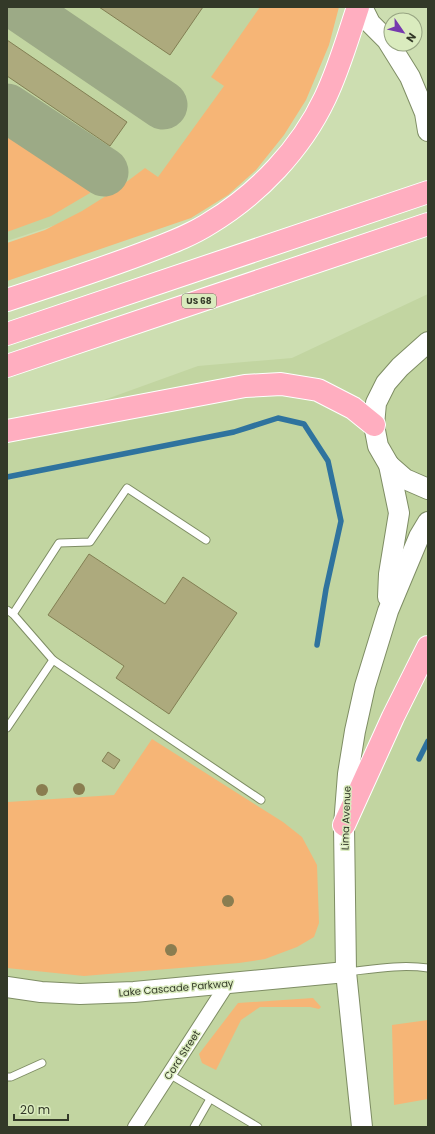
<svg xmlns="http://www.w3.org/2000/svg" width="435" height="1134" font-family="Poppins,sans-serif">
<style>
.built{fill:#c2d5a1}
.green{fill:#f6b576}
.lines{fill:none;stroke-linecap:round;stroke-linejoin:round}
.stream{stroke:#2f739e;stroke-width:5.5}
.taxiway{stroke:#9caa86;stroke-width:49}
.building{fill:#adaa7d;stroke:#827f53}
.lane-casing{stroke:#7e8d64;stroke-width:9}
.street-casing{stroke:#7e8d64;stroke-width:16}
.secondary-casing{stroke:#7e8d64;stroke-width:22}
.highway-casing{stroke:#fff;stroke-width:24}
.lane{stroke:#fff;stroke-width:7}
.street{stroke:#fff;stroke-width:14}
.secondary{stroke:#fff;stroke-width:20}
.highway{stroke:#ffaec0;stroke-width:22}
.tree{fill:#8a7d50}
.labels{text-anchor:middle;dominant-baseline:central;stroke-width:3;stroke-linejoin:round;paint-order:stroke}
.shield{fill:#daebbe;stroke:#656e55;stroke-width:1}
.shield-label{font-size:9px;font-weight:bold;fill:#333928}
.street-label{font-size:10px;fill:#333928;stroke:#daebbe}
</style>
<rect width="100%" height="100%" fill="#cddeb1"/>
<g class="built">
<path d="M7 7H286L208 175 7 241Z"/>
<path d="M428 294V1127H7V435L198 366 292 358Z"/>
</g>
<g class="green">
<path d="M260 7H339L329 45 306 100 284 135 256 170 228 195 191 218 7 281V243L45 230 82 211 117 189 145 168 158 177 224 86 211 77Z"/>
<path d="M7 126 85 180 90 188V193L51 216 7 232Z"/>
<path d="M152 739 283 822 302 837 317 865 319 923 314 937 297 947 265 959 239 963 84 976 7 968V803L8 802 114 795Z"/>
<path d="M313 998 321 1007 319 1009 310 1007H260L241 1020 216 1070 202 1063 199 1054 238 1003Z"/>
<path d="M428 1020V1099L394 1105 392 1025Z"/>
</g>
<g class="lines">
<g class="stream">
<path d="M7 477 234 432 278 418 304 424 328 461 341 521 326 589 317 645"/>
<path d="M419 759 428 741"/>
</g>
<g class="taxiway">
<path d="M19 7 163 105"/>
<path d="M7 108 104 172"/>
</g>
</g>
<g class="building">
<path d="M99 7H203L170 55Z"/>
<path d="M7 40 127 122 110 146 7 76Z"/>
<path d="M89 554 165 604 183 577 237 613 169 714 116 678 124 666 48 615Z"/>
<path d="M108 752 120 760 114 769 102 761Z"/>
</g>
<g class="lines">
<g class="lane-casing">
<g id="lane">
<path d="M7 610 13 614 53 660"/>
<path d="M13 614 59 543 90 542 127 488 206 540"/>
<path d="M7 728 53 660 261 800"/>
<path d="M347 972C373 969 401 964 428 968"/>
<path d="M169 1074 258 1127"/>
<path d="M7 1077H11L42 1063"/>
<path d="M194 1127 210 1099"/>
</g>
</g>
<g class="street-casing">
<path id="street" d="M135 1127 228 983"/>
</g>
<g class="secondary-casing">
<g id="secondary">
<path d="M362 7 370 23 387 40 410 77 425 113 428 131"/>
<path d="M389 465 405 479 428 489"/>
<path d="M388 597 389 574 399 513 389 465 378 446 374 425 376 403 386 383 400 367 428 342"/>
<path d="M7 987 41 992 80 994 134 992 346 972"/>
<path d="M362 1127 346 972 344 825 348 774 355 731 365 686 388 611 419 537 428 522"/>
</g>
</g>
<g class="highway-casing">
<g id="highway">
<path d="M7 300C53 285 99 270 144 253 167 244 190 236 210 223 258 194 301 149 325 98 339 69 348 37 358 7"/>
<path d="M7 334 428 192"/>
<path d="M7 366 428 224"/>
<path d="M7 431 245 386 281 384 318 390 353 408 374 425"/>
<path d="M344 825 393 717 428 647"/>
</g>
</g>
<use href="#lane" class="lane"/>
<use href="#street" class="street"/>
<use href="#secondary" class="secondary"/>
<use href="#highway" class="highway"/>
</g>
<g class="tree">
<circle cx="79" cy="789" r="6"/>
<circle cx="42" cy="790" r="6"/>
<circle cx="228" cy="901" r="6"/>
<circle cx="171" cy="950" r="6"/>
</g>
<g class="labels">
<rect class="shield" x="182" y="294" width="34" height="14" rx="3"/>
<g class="shield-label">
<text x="199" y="301">US 68</text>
</g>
<g class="street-label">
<text transform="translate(346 818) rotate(-88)">Lima Avenue</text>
<text transform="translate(176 988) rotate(-5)">Lake Cascade Parkway</text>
<text transform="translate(182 1055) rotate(-57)">Cord Street</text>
</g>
</g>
<rect width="435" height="1134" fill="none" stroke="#333928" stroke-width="16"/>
<g transform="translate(403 32) rotate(124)"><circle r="19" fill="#daebbe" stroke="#97a482"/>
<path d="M0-3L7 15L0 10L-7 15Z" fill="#7639ae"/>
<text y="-6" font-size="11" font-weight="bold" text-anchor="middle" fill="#333928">N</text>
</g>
<path d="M14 1114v6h54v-6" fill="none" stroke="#333928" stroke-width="2"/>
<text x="20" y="1114" font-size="12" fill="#333928" stroke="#daebbe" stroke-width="3" paint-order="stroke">20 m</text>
</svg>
